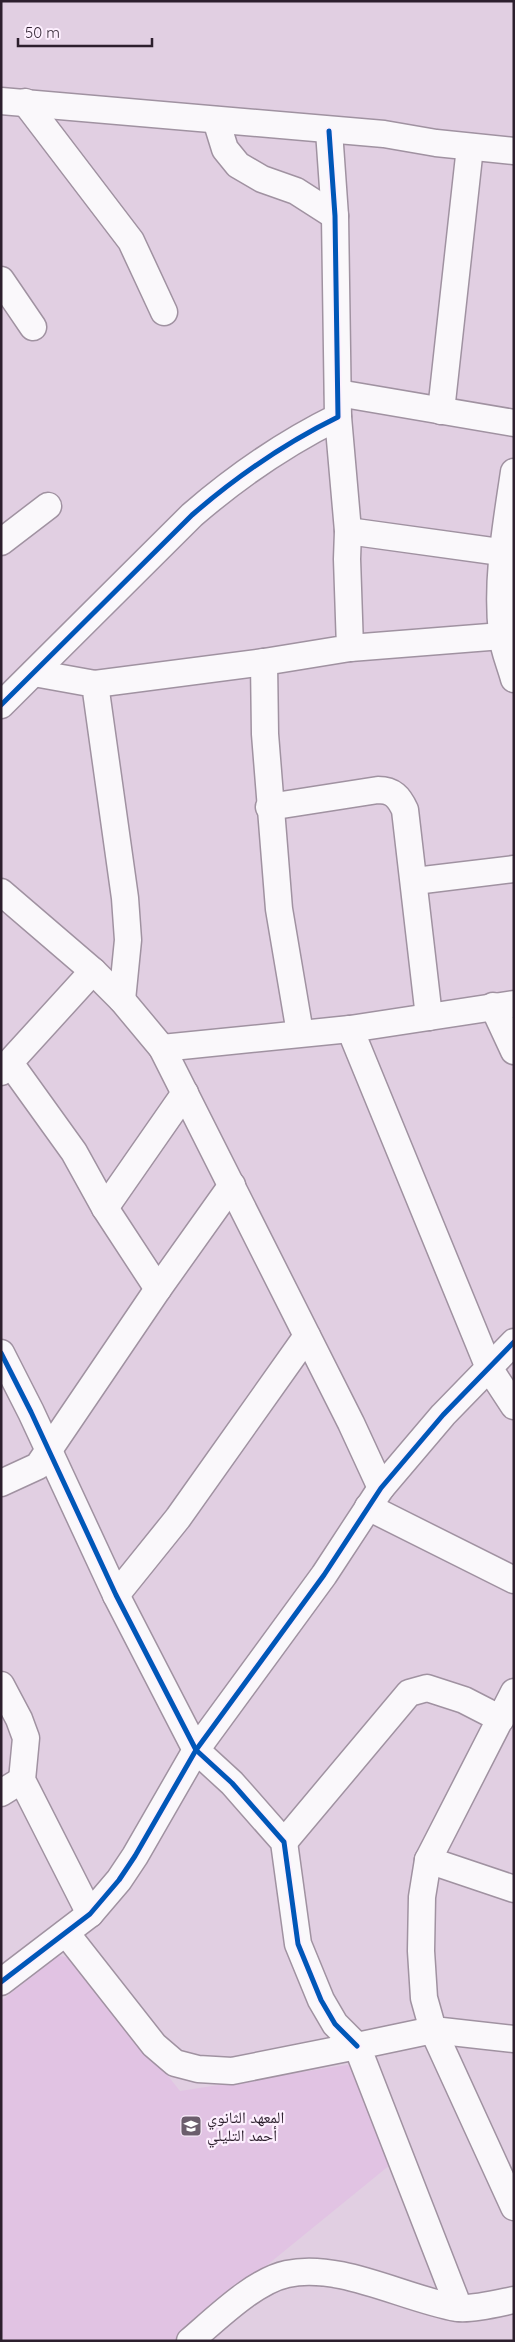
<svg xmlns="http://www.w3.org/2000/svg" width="515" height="2342" font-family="Quicksand,'Noto Naskh Arabic',sans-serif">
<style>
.built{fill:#e1c3e3}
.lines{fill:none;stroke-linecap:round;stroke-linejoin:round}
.minor-casing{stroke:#a092a1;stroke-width:29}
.minor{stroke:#faf8fb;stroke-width:26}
.cycleway-casing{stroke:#fdeffe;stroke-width:8}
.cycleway{stroke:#0057b8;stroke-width:5}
.labels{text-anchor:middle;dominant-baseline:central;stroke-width:4.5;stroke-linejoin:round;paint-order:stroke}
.poi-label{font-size:16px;fill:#2c1f2d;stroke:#fdeffe;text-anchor:start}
</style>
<rect width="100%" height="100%" fill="#e1cfe2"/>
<path class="built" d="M58 1956 74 1958 180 2091 353 2064 396 2160 174 2341H5L1 2336V2001Z"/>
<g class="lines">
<g class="minor-casing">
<g id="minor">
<path d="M1 101 384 134 436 143 514 151"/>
<path d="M25 102 131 241 164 312"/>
<path d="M216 120 225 149 238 165 262 179 296 191 335 216"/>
<path d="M1 280 33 327"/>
<path d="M338 393 514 423"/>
<path d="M441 411 470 147"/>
<path d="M514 472C506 526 496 580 502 634 503 649 510 664 514 679"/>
<path d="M348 531 514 554"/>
<path d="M1 542 48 506"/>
<path d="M350 648 502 636"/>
<path d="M34 673 95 684 125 898 128 940 122 1000"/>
<path d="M95 684 264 662"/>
<path d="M1 705 192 515C236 477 285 443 338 417L335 216 329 131"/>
<path d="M269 807 378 790C393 790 399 797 405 810L429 1017"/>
<path d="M415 881 514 869"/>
<path d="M1 892 93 971 122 1000 162 1048 351 1423 381 1488"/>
<path d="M493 1006 514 1051"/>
<path d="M350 1029 489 1368 514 1406"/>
<path d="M300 1033 279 909 265 734 264 662 350 648 347 559 348 531 338 417"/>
<path d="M162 1048 350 1029 514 1004"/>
<path d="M10 1063 74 1152 105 1208 158 1289"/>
<path d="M1 1072 93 971"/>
<path d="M105 1208 185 1093"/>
<path d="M1 1353 31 1412 116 1595 196 1750 232 1783 284 1842 298 1944 321 2000 335 2024 357 2046"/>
<path d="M1 1483 38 1466 158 1289 232 1185"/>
<path d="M368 1507 514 1580"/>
<path d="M116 1595 178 1518 307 1336"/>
<path d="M1 1685 19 1719 26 1738 22 1780 90 1914"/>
<path d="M514 1692 428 1860 422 1897 421 1951 424 1998 433 2030 514 2039"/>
<path d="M1 1793 22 1780"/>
<path d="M284 1842 409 1693 427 1688 464 1700 501 1719"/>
<path d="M428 1860 514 1889"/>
<path d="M66 1933 154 2045 175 2063 198 2069 232 2071 357 2046"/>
<path d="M1 1982 90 1914 119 1880 135 1856 196 1750 324 1575 381 1488 443 1415 514 1342"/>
<path d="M459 2308 357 2046 433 2030 514 2207"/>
<path d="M190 2341C216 2319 254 2281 287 2274 339 2262 405 2299 457 2308 471 2310 499 2303 514 2300"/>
</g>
</g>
<use href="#minor" class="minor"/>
<g class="cycleway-casing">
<g id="cycleway">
<path d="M1 705 192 515C236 477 285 443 338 417L335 216 329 131"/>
<path d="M1 1353 31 1412 116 1595 196 1750 232 1783 284 1842 298 1944 321 2000 335 2024 357 2046"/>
<path d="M1 1982 90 1914 119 1880 135 1856 196 1750 324 1575 381 1488 443 1415 514 1342"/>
</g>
</g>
<use href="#cycleway" class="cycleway"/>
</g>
<defs>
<g id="school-square" transform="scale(1.125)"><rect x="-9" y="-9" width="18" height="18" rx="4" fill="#6b5d6c" stroke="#fdeffe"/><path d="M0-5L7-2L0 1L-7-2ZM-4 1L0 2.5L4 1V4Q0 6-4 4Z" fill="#fff"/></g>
</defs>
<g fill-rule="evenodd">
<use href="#school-square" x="191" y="2126"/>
</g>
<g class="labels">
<g class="poi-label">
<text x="207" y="2117">المعهد الثانوي<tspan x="207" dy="18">أحمد التليلي</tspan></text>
</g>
</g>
<rect width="515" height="2342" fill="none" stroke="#2c1f2d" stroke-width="5"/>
<path d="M18 38v8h134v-8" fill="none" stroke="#2c1f2d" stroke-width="2.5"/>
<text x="25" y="38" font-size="15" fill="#2c1f2d" stroke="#fdeffe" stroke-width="4" paint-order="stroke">50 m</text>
</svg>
